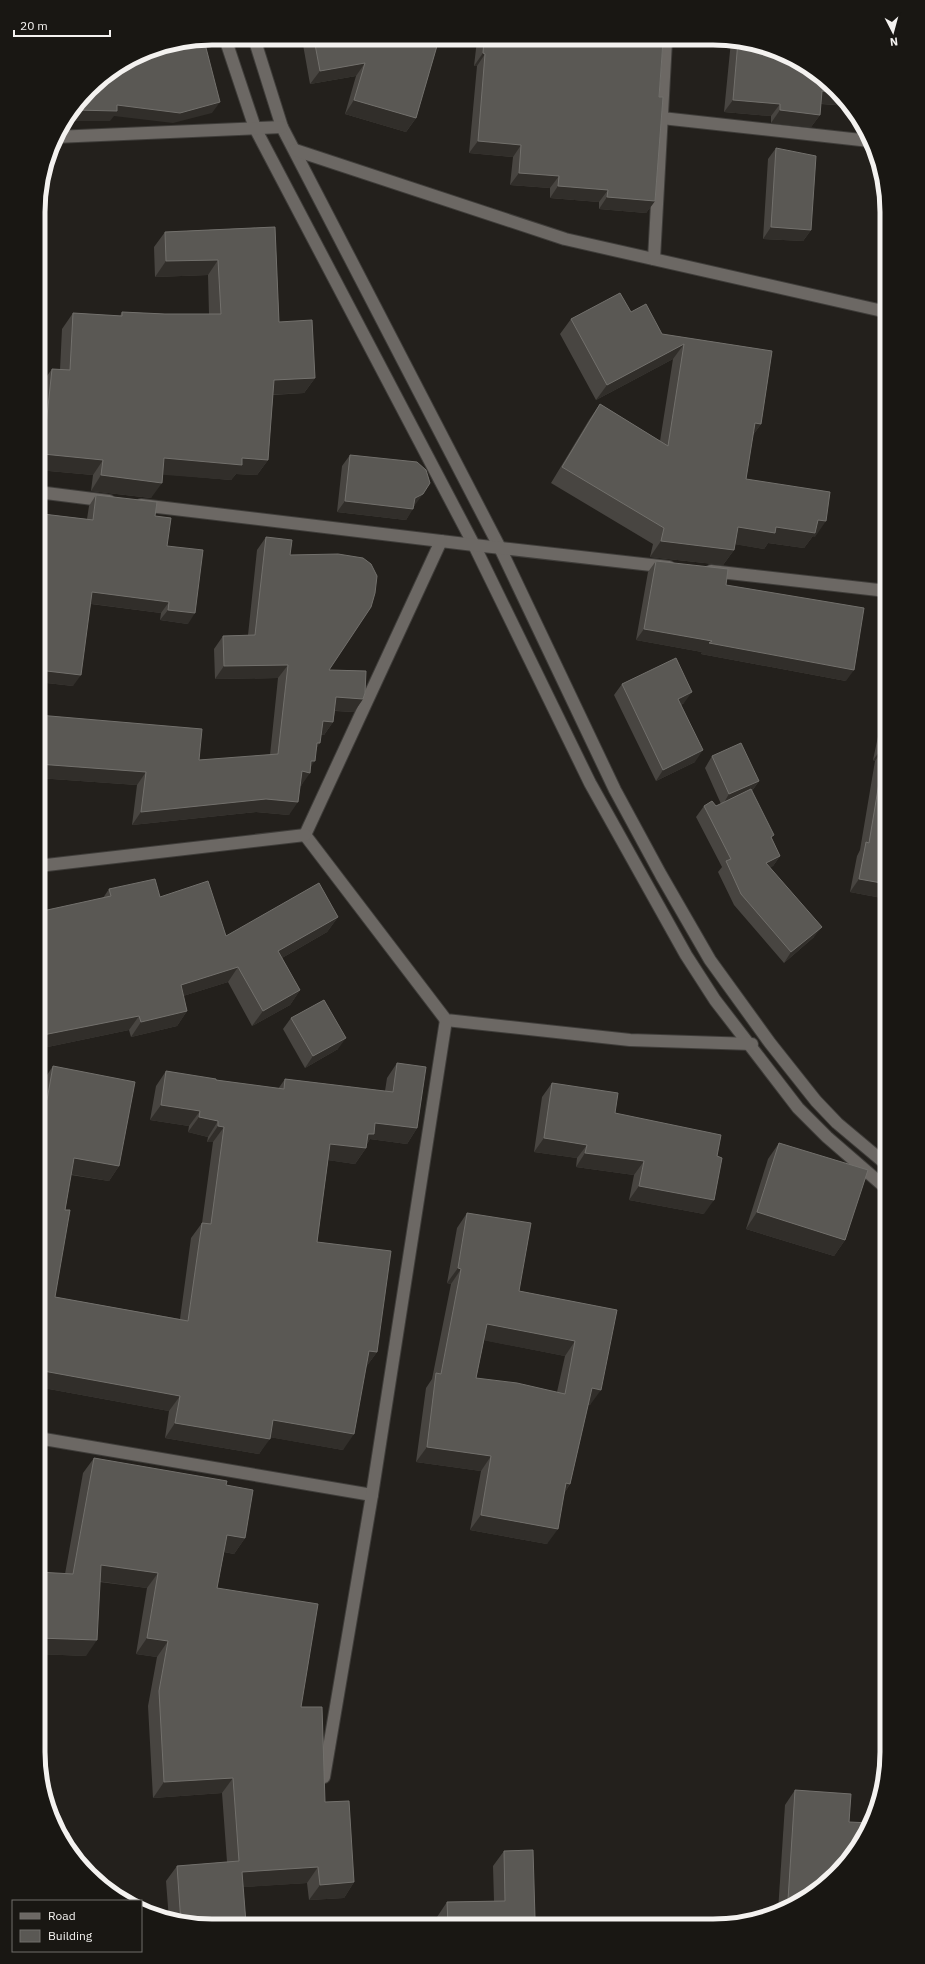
<svg xmlns="http://www.w3.org/2000/svg" width="925" height="1964" font-family="'IBM Plex Sans',sans-serif">
<style>
.lines{fill:none;stroke-linecap:round;stroke-linejoin:round}
.minor-casing{stroke:#3f3d3a;stroke-width:14}
.minor{stroke:#6c6864;stroke-width:12}
.wall{fill:#484541;fill-rule:evenodd}
.shaded-wall{fill:#312e2a}
.building{fill:#5a5854;stroke:#72706c;fill-rule:evenodd}
.rim{fill:none;stroke:#f4f2f0;stroke-width:5}
</style>
<rect width="100%" height="100%" fill="#23201c"/>
<g class="lines">
<g class="minor-casing">
<g id="minor">
<path d="M225 38 255 128 474 545 590 783 686 955 715 1000 798 1108 827 1137 887 1189"/>
<path d="M254 38 282 127 500 548 615 790 661 875 710 960 770 1043 816 1101 837 1123 887 1165"/>
<path d="M662 118 870 141"/>
<path d="M55 137 282 127"/>
<path d="M295 150 565 239 887 312"/>
<path d="M654 259 666 41"/>
<path d="M38 492 109 501"/>
<path d="M141 505 474 545 669 567"/>
<path d="M711 571 887 591"/>
<path d="M305 835 446 1020 630 1040 752 1044"/>
<path d="M305 835 441 541"/>
<path d="M38 866 305 835"/>
<path d="M38 1438 372 1495"/>
<path d="M324 1777 372 1495 446 1020"/>
</g>
</g>
<use href="#minor" class="minor"/>
</g>
<g class="wall">
<path d="M302 39H439L416 118 406 132 345 114 356 76 310 84Z"/>
<path d="M477 40 663 41 659 97 655 201 646 213 599 209V202L550 198V188L510 185 513 157 469 153 477 66H474Z"/>
<path d="M731 41H747L848 106 821 104 820 115 811 127 771 123V116L724 112Z"/>
<path d="M776 148 811 230 803 241 763 239 768 159Z"/>
<path d="M275 227 279 322 315 378 304 393 273 395 268 460 257 475 236 474 231 480 162 474 151 498 91 491 93 475 38 470V411L41 384 52 369 60 370 62 329 73 313 120 316 122 312 165 314H209L208 275 155 277 154 247 165 232Z"/>
<path d="M631 312 662 334 772 351 761 424 753 435 746 479 815 537 813 536 804 548 768 543 764 549 735 544 734 550 723 565 650 557 653 544 551 483 589 420 600 404 660 441 673 359 596 400 560 334 571 319Z"/>
<path d="M350 455 415 505 414 506 406 520 337 512 342 466Z"/>
<path d="M96 495 155 516 167 546 188 624 160 620 161 613 91 604 73 686 38 682V520L43 514 87 519 89 506Z"/>
<path d="M266 537 290 555 329 670 363 699 354 712 335 711 333 722 324 735H321L311 767 301 786 300 785 289 815 256 812 132 825 137 785 38 778V715L199 760 270 755 278 678 215 679 214 649 223 636 248 635 257 550Z"/>
<path d="M887 549V575L883 574Z"/>
<path d="M656 561 726 585 846 681 701 654 702 652 636 640 648 572Z"/>
<path d="M622 684 684 703 681 705 695 762 656 781 614 695Z"/>
<path d="M887 694V899L850 892 857 856 860 850 875 761 873 760Z"/>
<path d="M712 756 759 781 752 791 772 839 780 856 773 866 770 867 814 937 784 963 734 905 718 872 722 867 696 817 704 806H716L721 804 705 768Z"/>
<path d="M109 889 160 897 226 936 338 917 327 932 282 958 300 990 290 1005 252 1026 228 982 183 996 187 1011 177 1026 131 1037 129 1030 38 1049V912L103 898Z"/>
<path d="M291 1018 338 1049 305 1068 283 1029Z"/>
<path d="M397 1063 417 1128 407 1144 370 1139 367 1144 366 1148 355 1164 328 1160 317 1242 377 1352 366 1367 343 1450 270 1437 259 1454 165 1438 169 1411 38 1387 40 1098 43 1081 53 1066 119 1166 109 1181 71 1175 65 1210 55 1297 180 1319 191 1238 202 1223 213 1142H207L208 1137 188 1132 189 1126 150 1120 156 1086 166 1071 216 1080 278 1089 285 1079 385 1091 387 1078Z"/>
<path d="M552 1083 615 1113 704 1214 629 1200 634 1175 576 1167 577 1158 534 1152 542 1097Z"/>
<path d="M779 1143 845 1240 834 1256 746 1229 768 1159Z"/>
<path d="M467 1213 519 1291 617 1310 590 1405H588L570 1484 565 1492 547 1544 470 1530 481 1471 416 1462 426 1388 432 1379 451 1284 447 1283 457 1228ZM484 1340 565 1356 557 1392 476 1378Z"/>
<path d="M887 1347V1357L882 1353Z"/>
<path d="M94 1458 226 1485 245 1538 234 1554 224 1552 217 1588 301 1707 325 1802 354 1882 344 1898 309 1900 307 1883 243 1887 246 1923H178L169 1920 166 1881 177 1866 227 1862 222 1793 153 1798 148 1706 157 1657 136 1654 147 1588 100 1582 86 1656 38 1654V1572L65 1574 83 1473Z"/>
<path d="M795 1790 810 1897 778 1911 785 1805Z"/>
<path d="M504 1851 535 1918 540 1925 437 1924V1917L447 1902 494 1901 493 1866Z"/>
</g>
<g class="shaded-wall">
<path d="M483 53 485 54 477 66H474Z"/>
<path d="M365 63 356 76 310 84 320 71Z"/>
<path d="M822 91 837 92 848 106 813 103Z"/>
<path d="M354 100 416 118 406 132 345 114Z"/>
<path d="M733 100 780 104 771 116 724 112Z"/>
<path d="M220 102 212 113 173 123 114 116 110 121H67L75 110 117 105Z"/>
<path d="M780 110 820 115 811 127 771 123Z"/>
<path d="M478 141 521 145 513 157 469 153Z"/>
<path d="M519 173 559 176 550 188 510 185Z"/>
<path d="M558 186 608 190 599 202 550 198Z"/>
<path d="M607 197 655 201 646 213 599 209Z"/>
<path d="M771 227 811 230 803 241 763 239Z"/>
<path d="M218 260 208 275 155 277 166 261Z"/>
<path d="M684 344 673 359 596 400 607 385Z"/>
<path d="M315 378 304 393 263 395 274 380Z"/>
<path d="M755 423 761 424 750 439Z"/>
<path d="M43 454 103 460 93 475 38 470V460Z"/>
<path d="M164 458H242L268 460 257 475 236 474 231 480 153 474Z"/>
<path d="M101 475 162 483 151 498 91 491Z"/>
<path d="M423 494 415 505 408 508 413 509 406 520 337 512 345 501 415 498Z"/>
<path d="M818 520 826 521 815 537 813 536 804 548 768 543 764 549 727 543 738 527H776Z"/>
<path d="M661 541 734 550 723 565 650 557Z"/>
<path d="M887 568V575L883 574Z"/>
<path d="M92 592 169 602 161 613 85 603Z"/>
<path d="M168 610 195 613 188 624 160 620Z"/>
<path d="M644 629 712 641 854 670 846 681 701 654 702 652 636 640Z"/>
<path d="M288 665 278 678 215 679 224 666Z"/>
<path d="M38 670 81 675 73 686 38 682Z"/>
<path d="M692 692 684 703 670 710 678 699Z"/>
<path d="M336 697 363 699 354 712 327 710Z"/>
<path d="M323 721 333 722 324 735 314 734Z"/>
<path d="M317 743H320L311 756Z"/>
<path d="M883 747H885L875 761 873 760Z"/>
<path d="M703 750 695 762 656 781 663 770Z"/>
<path d="M311 761H315L307 772 310 773 301 786 293 784 302 771Z"/>
<path d="M38 764 146 772 137 785 38 778Z"/>
<path d="M759 781 751 792 722 806 729 794Z"/>
<path d="M266 799 298 802 289 815 256 812 132 825 141 812Z"/>
<path d="M780 856 773 866 758 873 766 863Z"/>
<path d="M859 879 887 884V899L850 892Z"/>
<path d="M338 917 327 932 268 966 278 951Z"/>
<path d="M822 927 814 937 784 963 791 952Z"/>
<path d="M238 967 228 982 170 1000 181 985Z"/>
<path d="M300 990 290 1005 252 1026 263 1011Z"/>
<path d="M187 1011 177 1026 131 1037 141 1022Z"/>
<path d="M139 1016 129 1030 38 1049V1036Z"/>
<path d="M346 1038 338 1049 305 1068 313 1056Z"/>
<path d="M161 1105 200 1111 189 1126 150 1120Z"/>
<path d="M199 1117 218 1121 208 1137 188 1132Z"/>
<path d="M375 1123 417 1128 407 1144 370 1139 364 1148H366L355 1164 320 1159 330 1144Z"/>
<path d="M218 1126 224 1127 213 1142H207Z"/>
<path d="M544 1138 587 1145 577 1158 534 1152Z"/>
<path d="M585 1153 644 1161 634 1175 576 1167Z"/>
<path d="M74 1158 119 1166 109 1181 63 1173Z"/>
<path d="M639 1186 714 1200 704 1214 629 1200Z"/>
<path d="M757 1212 845 1240 834 1256 746 1229Z"/>
<path d="M458 1268 461 1269 451 1284 447 1283Z"/>
<path d="M487 1324 575 1341 565 1356 477 1339Z"/>
<path d="M369 1351 377 1352 366 1367Z"/>
<path d="M38 1370 180 1396 169 1411 38 1387Z"/>
<path d="M592 1388 601 1390 590 1405 581 1403Z"/>
<path d="M273 1420 354 1434 343 1450 263 1436Z"/>
<path d="M175 1423 270 1439 259 1454 165 1438Z"/>
<path d="M427 1447 491 1456 481 1471 416 1462Z"/>
<path d="M566 1483 570 1484 560 1499Z"/>
<path d="M481 1515 558 1529 547 1544 470 1530Z"/>
<path d="M227 1535 245 1538 234 1554 216 1550Z"/>
<path d="M101 1565 158 1573 147 1588 90 1580Z"/>
<path d="M38 1638 97 1640 86 1656 38 1654Z"/>
<path d="M147 1638 168 1641 157 1657 136 1654Z"/>
<path d="M233 1778 222 1793 153 1798 164 1782Z"/>
<path d="M318 1867 307 1883 231 1888 242 1872Z"/>
<path d="M354 1882 344 1898 309 1900 320 1885Z"/>
<path d="M788 1900 800 1901 781 1910Z"/>
</g>
<g class="building">
<path d="M314 39H439L416 118 354 100 365 63 320 71Z"/>
<path d="M204 40 220 102 180 113 117 105V111L75 110 97 81 146 51Z"/>
<path d="M484 40 663 41 659 97H663L655 201 607 197 608 190 558 186 559 176 519 173 521 145 478 141 485 54 483 53Z"/>
<path d="M738 41H747L790 56 828 81 837 92 822 91 820 115 780 110V104L733 100Z"/>
<path d="M776 148 816 156 811 230 771 227Z"/>
<path d="M275 227 279 322 312 320 315 378 274 380 268 460 242 458V465L164 458 162 483 101 475 103 460 43 454 52 369 70 370 73 313 122 316V312L165 314H221L218 260 166 261 165 232Z"/>
<path d="M620 293 631 312 646 304 662 334 772 351 761 424 755 423 746 479 830 492 826 521 818 520 815 533 776 527 775 533 738 527 734 550 661 541 664 528 562 467 600 404 668 446 684 344 607 385 571 319Z"/>
<path d="M350 455 417 462 426 470 430 483 423 494 415 498 413 509 345 501Z"/>
<path d="M96 495 157 502 155 516 171 518 167 546 203 550 195 613 168 610 169 602 92 592 81 675 38 670V585L40 574H38V546L43 514 93 520Z"/>
<path d="M266 537 292 540 290 555 338 554 363 558 371 564 377 576 375 593 371 607 329 670 366 671 365 693 363 699 336 697 333 722 323 721 320 743H317L315 761H311L310 773 302 771 298 802 266 799 141 812 146 772 38 764V715L202 729 199 760 278 754 288 665 224 666 223 636 255 635Z"/>
<path d="M656 561 728 569 726 585 864 608 854 670 709 643 712 641 644 629Z"/>
<path d="M676 658 692 692 678 699 703 750 663 770 622 684Z"/>
<path d="M887 727V884L859 879 866 842 869 843 885 747H883Z"/>
<path d="M741 743 759 781 729 794 712 756Z"/>
<path d="M751 789 774 835 771 837 780 856 766 863 822 927 791 952 741 894 726 861 731 859 704 806 712 801 716 806Z"/>
<path d="M155 879 160 897 208 881 226 936 319 883 338 917 278 951 300 990 263 1011 238 967 181 985 187 1011 141 1022 139 1016 38 1036V912L111 896 109 889Z"/>
<path d="M324 1000 346 1038 313 1056 291 1018Z"/>
<path d="M397 1063 426 1067 417 1128 375 1123 374 1134H368L366 1148 330 1144 317 1242 391 1251 377 1352 369 1351 354 1434 273 1420 270 1439 175 1423 180 1396 38 1370V1098L47 1100 53 1066 135 1082 119 1166 74 1158 65 1210H70L55 1297 188 1321 202 1223 211 1224 224 1127 218 1126V1121L199 1117 200 1111 161 1105 166 1071 216 1079V1080L284 1089 285 1079 393 1092Z"/>
<path d="M552 1083 618 1093 615 1113 721 1135 717 1156 722 1158 714 1200 639 1186 644 1161 585 1153 587 1145 544 1138Z"/>
<path d="M779 1143 868 1170 845 1240 757 1212Z"/>
<path d="M467 1213 531 1223 519 1291 617 1310 601 1390 592 1388 570 1484 566 1483 558 1529 481 1515 491 1456 427 1447 436 1373 441 1374 461 1269 458 1268ZM487 1324 575 1341 565 1394 517 1383 476 1378Z"/>
<path d="M94 1458 227 1481 226 1485 253 1490 245 1538 227 1535 217 1588 318 1604 301 1707H322L325 1802 349 1801 354 1882 320 1885 318 1867 242 1872 246 1923H181L177 1866 239 1861 233 1778 164 1782 159 1691 168 1641 147 1638 158 1573 101 1565 97 1640 38 1638V1572L73 1574Z"/>
<path d="M795 1790 851 1794 849 1822 871 1823 851 1858 810 1897 800 1901 788 1900Z"/>
<path d="M59 1833H69V1849L61 1839Z"/>
<path d="M533 1850 535 1918H540V1925L448 1924 447 1902 505 1901 504 1851Z"/>
</g>
<path d="M0 0H925V1964H0ZM212 45H713A167 167 0 0 1 880 212V1752A167 167 0 0 1 713 1919H212A167 167 0 0 1 45 1752V212A167 167 0 0 1 212 45Z" fill="#191713" fill-rule="evenodd"/>
<path class="rim" d="M212 45H713A167 167 0 0 1 880 212V1752A167 167 0 0 1 713 1919H212A167 167 0 0 1 45 1752V212A167 167 0 0 1 212 45Z"/>
<rect x="12" y="1900" width="130" height="52" fill="#191713" stroke="#716f6b"/>
<rect x="20" y="1913" width="20" height="6" fill="#6c6864" stroke="#716f6b"/>
<text x="48" y="1920" font-size="12" fill="#f4f2f0">Road</text>
<rect x="20" y="1930" width="20" height="12" fill="#5a5854" stroke="#716f6b"/>
<text x="48" y="1940" font-size="12" fill="#f4f2f0">Building</text>
<g transform="translate(893 32) rotate(174)" stroke="#191713" stroke-width="3" paint-order="stroke">
<path d="M0-3L7 15L0 10L-7 15Z" fill="#f4f2f0"/>
<text y="-6" font-size="11" font-weight="bold" text-anchor="middle" fill="#f4f2f0">N</text>
</g>
<path d="M14 30v6h96v-6" fill="none" stroke="#f4f2f0" stroke-width="2"/>
<text x="20" y="30" font-size="12" fill="#f4f2f0" stroke="#191713" stroke-width="3" paint-order="stroke">20 m</text>
</svg>
